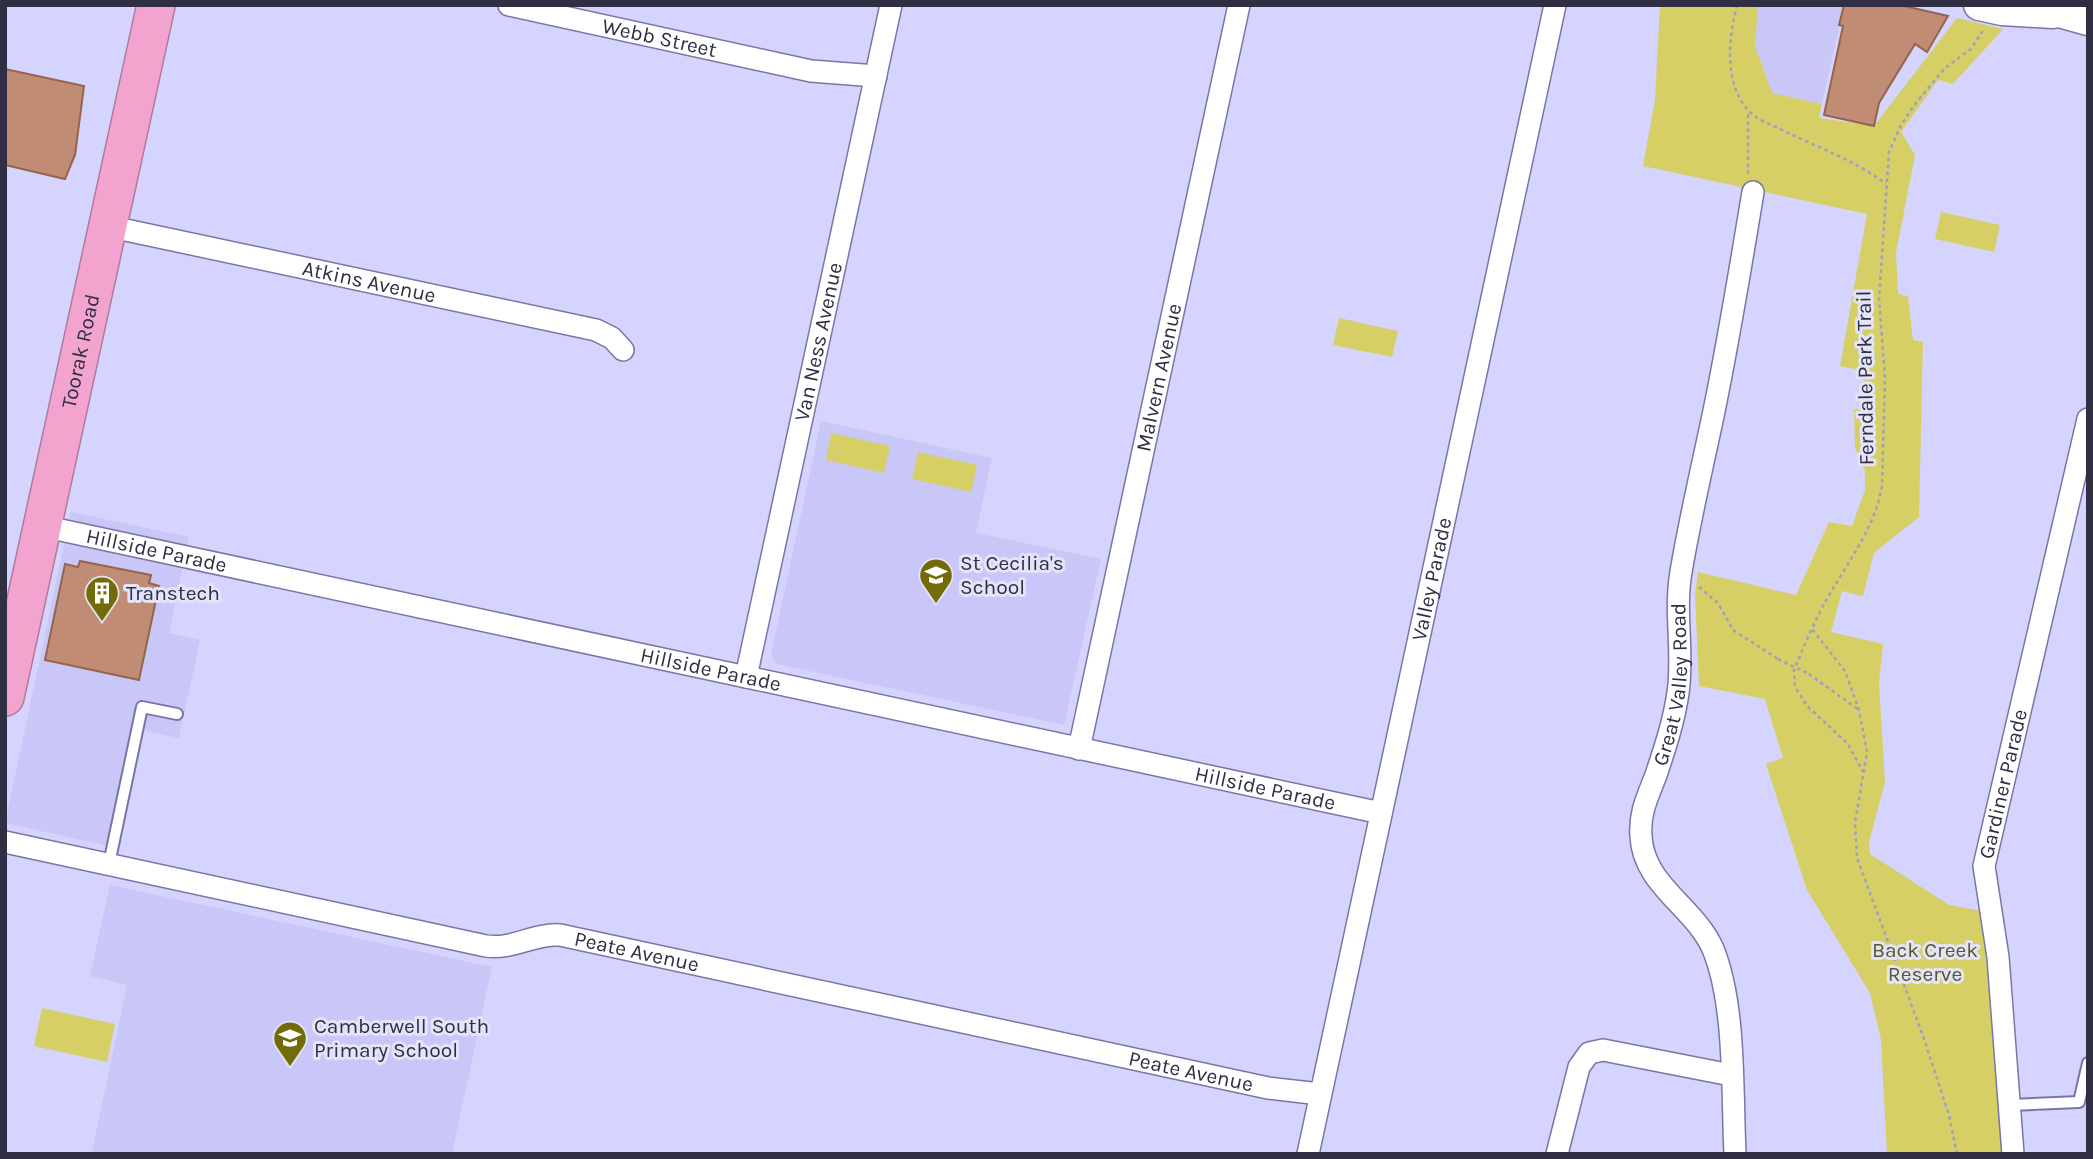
<svg xmlns="http://www.w3.org/2000/svg" width="2093" height="1159" font-family="Karla,sans-serif">
<style>
.built{fill:#c8c7f7}
.green{fill:#d6cf65}
.building{fill:#c08c74;stroke:#95644e;stroke-width:2}
.lines{fill:none;stroke-linecap:round;stroke-linejoin:round}
.lane-casing{stroke:#7876a6;stroke-width:14}
.street-casing{stroke:#7876a6;stroke-width:24}
.secondary-casing{stroke:#7876a6;stroke-width:33}
.highway-casing{stroke:#ae7b9e;stroke-width:40}
.path{stroke:#9f9fc1;stroke-width:2.5;stroke-dasharray:3.5 3.5;stroke-linecap:butt}
.lane{stroke:#fff;stroke-width:10}
.street{stroke:#fff;stroke-width:21}
.secondary{stroke:#fff;stroke-width:30}
.highway{stroke:#f2a4cf;stroke-width:37}
.path-bridge{stroke:#9f9fc1;stroke-width:2.5;stroke-dasharray:3.5 3.5;stroke-linecap:butt}
.labels{text-anchor:middle;dominant-baseline:central;stroke-width:6;stroke-linejoin:round;paint-order:stroke}
.street-label{font-size:21px;fill:#2f2e42;stroke:#e3e3f9}
.poi-label{font-size:21px;fill:#2f2e42;stroke:#e3e3f9;text-anchor:start}
.park-label{font-size:21px;fill:#5a5729;stroke:#e3e3f9}
</style>
<rect width="100%" height="100%" fill="#d4d4fe"/>
<g class="built">
<path d="M1758 5H1844L1822 104 1772 93 1755 46Z"/>
<path d="M821 421 992 458 976 533 1101 559 1064 725 776 664 771 654Z"/>
<path d="M71 512 189 537 169 633 200 640 179 738 142 730 117 848 5 823Z"/>
<path d="M110 885 492 967 452 1154 92 1152 127 985 90 976Z"/>
</g>
<g class="green">
<path d="M1660 5H1758L1755 46 1772 93 1822 104 1819 118 1874 126 1957 18 2003 29 1953 84 1938 80 1901 132 1915 155 1896 253 1898 294 1908 296 1913 340 1923 342 1919 517 1874 553 1863 596 1842 591 1831 632 1883 644 1879 683 1885 782 1869 842 1870 854 1949 905 1982 911 2004 1154H1887L1881 1040 1870 993 1807 890 1766 764 1783 758 1765 699 1699 686 1695 594 1698 572 1796 595 1829 522 1852 526 1865 490V471L1855 448 1854 409 1863 410 1864 371 1840 366 1867 214 1643 166 1655 99Z"/>
<path d="M1941 212 2000 225 1994 252 1935 239Z"/>
<path d="M1339 318 1398 331 1392 357 1333 345Z"/>
<path d="M831 433 890 446 884 473 826 460Z"/>
<path d="M918 452 977 465 971 492 912 479Z"/>
<path d="M42 1008 115 1024 107 1062 34 1046Z"/>
</g>
<g class="building">
<path d="M1844 5H1900L1948 16 1927 52 1915 44 1879 103 1874 126 1824 115 1843 26 1839 25Z"/>
<path d="M5 69 84 86 75 155 65 179 5 165Z"/>
<path d="M80 561 151 575 149 583 159 586 139 680 45 660 65 564 78 567Z"/>
</g>
<g class="lines">
<g class="lane-casing">
<g id="lane">
<path d="M109 864 142 707 177 714"/>
<path d="M2010 1105 2079 1102 2088 1063"/>
</g>
</g>
<g class="street-casing">
<g id="street">
<path id="s1" d="M509 5 811 71 876 76"/>
<path id="s2" d="M107 226 596 330 612 338 623 350"/>
<path id="s3" d="M42 526 1381 813"/>
<path id="s4" d="M746 677 891 5"/>
<path id="s5" d="M1079 749 1239 5"/>
<path id="s6" d="M5 842 486 946C513 950 534 933 560 935L1268 1088 1320 1094"/>
<path id="s7" d="M1308 1154 1555 5"/>
<path d="M1557 1154 1579 1067 1589 1053 1603 1050 1731 1075"/>
<path id="s8" d="M1735 1154C1732 1093 1736 1005 1713 949 1695 907 1643 885 1641 836 1639 813 1648 796 1656 775 1665 748 1674 721 1678 693 1684 653 1674 612 1681 572 1690 518 1703 464 1714 411 1729 338 1741 265 1753 192"/>
<path id="s9" d="M2013 1154 1998 957 1984 866 2088 419"/>
</g>
</g>
<g class="secondary-casing">
<g id="secondary">
<path d="M1979 5 2002 10 2053 13"/>
<path d="M2034 5 2088 20"/>
</g>
</g>
<g class="highway-casing">
<g id="highway">
<path id="s10" d="M5 697 156 5"/>
</g>
</g>
<g class="path">
<path d="M1737 5C1729 37 1723 82 1748 110 1755 119 1770 124 1780 129 1816 147 1853 159 1886 184"/>
<path d="M1748 174V111"/>
<path d="M1699 587 1718 603 1733 630 1778 659"/>
<path d="M1811 630 1794 670 1795 687 1807 706 1848 744 1863 772"/>
<path d="M1809 674 1859 710"/>
<path d="M1957 1154 1949 1115 1923 1036 1857 858 1855 823 1867 752 1859 710 1845 671 1812 629C1832 580 1873 539 1882 486L1885 377 1879 299 1889 152 1901 125 1916 103 1945 68 1971 49 1984 29"/>
</g>
<use href="#lane" class="lane"/>
<use href="#street" class="street"/>
<use href="#secondary" class="secondary"/>
<use href="#highway" class="highway"/>
<path class="path-bridge" d="M1778 659 1809 674"/>
</g>
<defs>
<g id="school-pin" transform="scale(1.75)"><path d="M0 17L-7.5 6A9.5 9.5 0 1 1 7.5 6Z" fill="#726b07" stroke="#e3e3f9"/><path d="M0-5L7-2L0 1L-7-2ZM-4 1L0 2.5L4 1V4Q0 6-4 4Z" fill="#fff"/></g>
<g id="building-pin" transform="scale(1.75)"><path d="M0 17L-7.5 6A9.5 9.5 0 1 1 7.5 6Z" fill="#726b07" stroke="#e3e3f9"/><path d="M-4-6H4V6H1V3H-1V6H-4ZM-2.5-4.3h1.7v1.8h-1.7ZM.8-4.3h1.7v1.8H.8ZM-2.5-1h1.7V.8h-1.7ZM.8-1h1.7V.8H.8Z" fill="#fff"/></g>
</defs>
<g fill-rule="evenodd">
<use href="#school-pin" x="936" y="575"/>
<use href="#building-pin" x="102" y="593"/>
<use href="#school-pin" x="290" y="1038"/>
</g>
<g class="labels">
<g class="street-label">
<text stroke="none"><textPath href="#s1" startOffset="154">Webb Street</textPath></text>
<text stroke="none"><textPath href="#s2" startOffset="268">Atkins Avenue</textPath></text>
<text stroke="none"><textPath href="#s4" startOffset="343">Van Ness Avenue</textPath></text>
<text stroke="none"><textPath href="#s10" startOffset="354">Toorak Road</textPath></text>
<text stroke="none"><textPath href="#s5" startOffset="380">Malvern Avenue</textPath></text>
<text transform="translate(1865 378) rotate(-91)">Ferndale Park Trail</text>
<text stroke="none"><textPath href="#s3" startOffset="117">Hillside Parade</textPath></text>
<text stroke="none"><textPath href="#s7" startOffset="588">Valley Parade</textPath></text>
<text stroke="none"><textPath href="#s3" startOffset="684">Hillside Parade</textPath></text>
<text stroke="none"><textPath href="#s8" startOffset="500">Great Valley Road</textPath></text>
<text stroke="none"><textPath href="#s9" startOffset="374">Gardiner Parade</textPath></text>
<text stroke="none"><textPath href="#s3" startOffset="1251">Hillside Parade</textPath></text>
<text stroke="none"><textPath href="#s6" startOffset="646">Peate Avenue</textPath></text>
<text stroke="none"><textPath href="#s6" startOffset="1213">Peate Avenue</textPath></text>
</g>
<g class="poi-label">
<text x="960" y="563">St Cecilia's<tspan x="960" dy="24">School</tspan></text>
<text x="126" y="593">Transtech</text>
<text x="314" y="1026">Camberwell South<tspan x="314" dy="24">Primary School</tspan></text>
</g>
<g class="park-label">
<text x="1925" y="950">Back Creek<tspan x="1925" dy="24">Reserve</tspan></text>
</g>
</g>
<rect width="2093" height="1159" fill="none" stroke="#2f2e42" stroke-width="14"/>
</svg>
